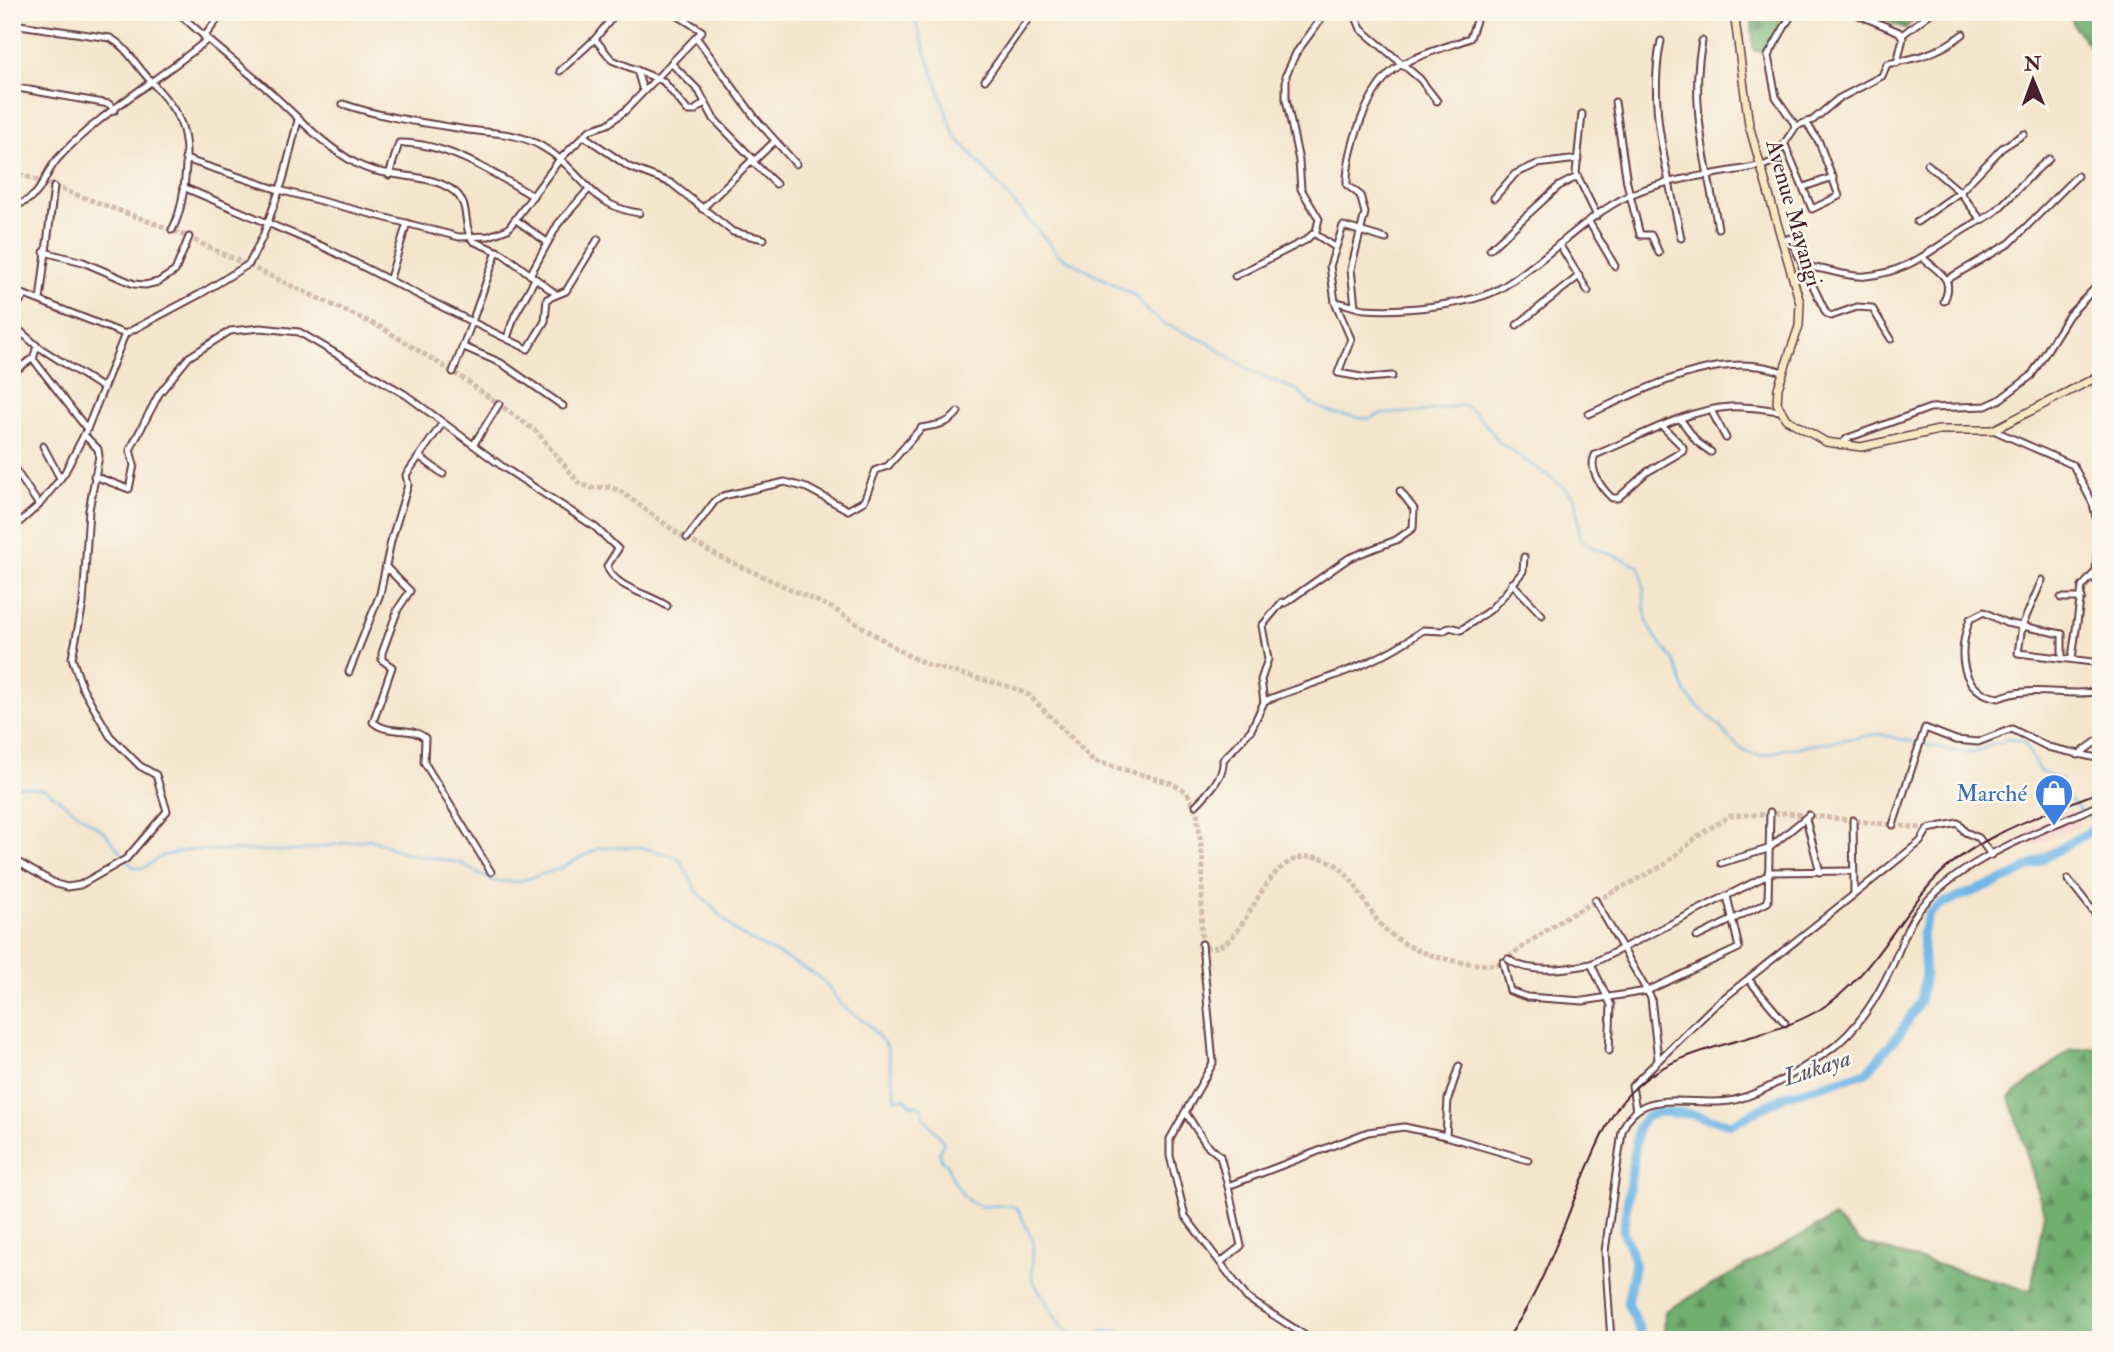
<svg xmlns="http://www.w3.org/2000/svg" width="2113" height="1352" font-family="'IM FELL Double Pica',serif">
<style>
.built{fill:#f7d0cc}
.forest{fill:url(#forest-firs);stroke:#5c674e;stroke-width:2}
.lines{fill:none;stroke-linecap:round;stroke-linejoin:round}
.stream{stroke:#6eb6e6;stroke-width:2}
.river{stroke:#6eb6e6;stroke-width:9}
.street-tunnel{stroke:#d2bdac;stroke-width:5;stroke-dasharray:5 2.5;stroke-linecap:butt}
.street-casing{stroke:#643d43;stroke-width:9}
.secondary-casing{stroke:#643d43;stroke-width:10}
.street{stroke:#fff;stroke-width:5}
.secondary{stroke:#f7e8c3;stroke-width:7}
.rail{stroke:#4a1f2b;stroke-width:2}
.labels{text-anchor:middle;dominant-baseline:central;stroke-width:5;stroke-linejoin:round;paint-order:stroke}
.street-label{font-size:23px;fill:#4a1f2b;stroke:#fbf7ec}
.shop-label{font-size:23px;fill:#366cbe;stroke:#fbf7ec;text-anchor:end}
.water-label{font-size:24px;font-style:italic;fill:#57546c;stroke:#fbf7ec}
</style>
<defs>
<pattern id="forest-firs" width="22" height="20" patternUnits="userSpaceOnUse" patternTransform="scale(1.75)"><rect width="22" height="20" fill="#6faf70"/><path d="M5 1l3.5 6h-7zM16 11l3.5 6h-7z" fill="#5d8e5c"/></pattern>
</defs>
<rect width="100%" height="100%" fill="#fbf7ec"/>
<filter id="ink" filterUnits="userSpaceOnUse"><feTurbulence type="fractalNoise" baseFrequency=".0143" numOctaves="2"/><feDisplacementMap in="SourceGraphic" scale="14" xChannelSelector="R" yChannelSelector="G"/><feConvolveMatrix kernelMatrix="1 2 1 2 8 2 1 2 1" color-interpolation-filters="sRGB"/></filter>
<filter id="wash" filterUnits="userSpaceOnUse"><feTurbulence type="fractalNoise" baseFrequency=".00686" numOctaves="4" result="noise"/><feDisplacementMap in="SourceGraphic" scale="28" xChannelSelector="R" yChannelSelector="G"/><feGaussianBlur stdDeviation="1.57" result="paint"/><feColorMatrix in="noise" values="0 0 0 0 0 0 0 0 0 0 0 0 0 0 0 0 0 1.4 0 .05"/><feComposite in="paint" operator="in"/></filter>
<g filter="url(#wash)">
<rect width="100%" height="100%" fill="#f4e5cc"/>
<path class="built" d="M2071 809 2081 825 2034 845 2027 829Z"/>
<g class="forest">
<path d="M1752 12H1786L1765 53 1753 50Z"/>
<path d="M1863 12H1923L1905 28Z"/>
<path d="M2069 12H2101V59L2075 28Z"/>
<path d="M2101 1047V1340H1664L1665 1311 1834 1217 1861 1243 2031 1291 2044 1213 2010 1097 2070 1050Z"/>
</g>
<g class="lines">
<g class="stream">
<path d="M912 12 954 134 1059 255 1134 295 1149 313 1165 324 1209 343 1252 372 1297 390 1310 403 1335 414 1369 419 1380 414 1420 412 1464 405 1479 416 1500 443 1564 487 1576 499 1580 538 1592 547 1639 566C1648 586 1640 608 1650 628 1656 641 1668 651 1675 663 1681 673 1681 684 1686 693 1694 704 1702 710 1712 719 1735 741 1745 767 1781 750L1878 734 1918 743"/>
<path d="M1923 744C1932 747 1968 755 1976 752 1988 748 1988 742 2002 743L2006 739 2023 741 2040 772 2060 779 2070 800 2098 826"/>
<path d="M12 785 45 789 105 833 133 867 144 868 162 856 189 850 297 851 369 839 405 853 460 863 493 881 517 882 559 869 599 848 641 847 679 858 697 891 737 933 815 974 830 988 840 1004 869 1025 887 1047 896 1099 905 1098 913 1106 916 1104 922 1108 923 1116 944 1142 939 1153 942 1161 947 1163C950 1176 964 1204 979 1206 992 1208 1003 1202 1017 1208L1033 1240 1032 1279 1062 1328 1083 1337 1106 1331H1121L1128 1340"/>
</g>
<path class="river" d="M1641 1340 1640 1330 1627 1303 1635 1263 1623 1231 1638 1127 1646 1117 1658 1112 1690 1114 1732 1124 1785 1096 1867 1072 1900 1033 1920 1001 1925 974 1922 934 1929 914 1941 904 2013 876 2101 825"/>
</g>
</g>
<g filter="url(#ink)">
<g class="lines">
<path class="street-tunnel" d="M12 171 172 230 382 328 461 377 537 432 579 483 591 488 609 487 619 490 677 533 720 557 832 608 907 655 931 666 1011 687 1029 695 1094 761 1171 783 1187 792 1197 813 1203 862 1201 940 1208 948C1250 951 1258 850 1315 857 1353 861 1363 910 1387 931 1414 956 1463 965 1497 965L1564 918 1664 865 1702 833 1730 816 1788 813 1928 829"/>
<g class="street-casing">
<g id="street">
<path d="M178 12C206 40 238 63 267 89 297 116 322 145 357 164 386 180 429 171 455 192 471 206 462 226 473 241L503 254 556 294"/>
<path d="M1354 12 1361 29 1420 79 1437 101"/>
<path d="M1793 12 1768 56 1776 97 1796 126"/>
<path d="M1852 12 1899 32 1903 38 1897 63"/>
<path d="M12 24 110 38C124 45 133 60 143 72 156 88 174 105 181 124 191 149 185 206 172 230"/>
<path d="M1902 35 1932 12"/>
<path d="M204 37 223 12"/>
<path d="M696 37 756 119 796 164"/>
<path d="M595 39 612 60 663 81 688 111H694L704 103"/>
<path d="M1661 41C1647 107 1668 173 1681 238"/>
<path d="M1702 41C1689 104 1707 166 1718 228"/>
<path d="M671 63 699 91 714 119 753 159 702 209"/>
<path d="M637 70 643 91"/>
<path d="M560 71 595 39 617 12"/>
<path d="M985 80 1033 12"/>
<path d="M12 87 109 104 115 110"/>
<path d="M1615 102 1627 183 1640 235H1651L1659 253"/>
<path d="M343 104C384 118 426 123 468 130 494 133 518 133 541 146 582 168 587 206 639 213"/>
<path d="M1582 114 1576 173 1597 216"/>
<path d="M584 136 629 167 671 183 733 232 764 239"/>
<path d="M775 141 753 162 776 184"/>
<path d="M1785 145 1812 209 1839 196 1819 142 1806 122"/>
<path d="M185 159 279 190 459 237 489 236 508 229 560 159 590 130 608 124 625 111 702 31 672 12"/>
<path d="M1760 167 1772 162 1796 126 1813 120 1838 99 1882 76 1887 64C1917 58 1938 54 1963 34"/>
<path d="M389 175 399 143C446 142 493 173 533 196"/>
<path d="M183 187 324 247 472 322 453 372"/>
<path d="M1804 187 1833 177"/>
<path d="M1494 198 1515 174 1537 164 1578 159"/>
<path d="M12 207C49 195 39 176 62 154 104 110 160 79 207 40"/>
<path d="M516 220 547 242"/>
<path d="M1981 220 1960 192 2002 148 2024 134"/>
<path d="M1589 222 1615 266"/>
<path d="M1917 222 1960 192 1927 164"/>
<path d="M1315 234 1335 247"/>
<path d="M1386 239 1343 226 1330 266 1335 302 1351 339 1338 373 1367 378 1392 376"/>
<path d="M1782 241 1790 238 1826 313 1831 316 1857 307 1872 308 1891 339"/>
<path d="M1559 244 1588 291"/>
<path d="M1490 249 1559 186 1577 177"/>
<path d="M497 251 472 322 528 349 545 321 547 299 566 291 598 239"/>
<path d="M44 252 83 262 134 284 145 285 158 282 175 271 189 237"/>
<path d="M1924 259C1940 273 1955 279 1944 301"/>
<path d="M1802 267C1825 266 1843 278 1866 276 1908 272 1928 252 1962 231 1974 223 1989 218 1999 208 2017 191 2029 175 2049 159"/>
<path d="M530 275 558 224 589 189"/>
<path d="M1235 276 1306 240 1316 231 1319 219 1301 189 1299 161 1286 99V75L1296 53 1326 12"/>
<path d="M390 278 407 223"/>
<path d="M1948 279 2010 243 2077 176"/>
<path d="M12 290 125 334"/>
<path d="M24 295 16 307 12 324 37 346 33 359 87 429"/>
<path d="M40 300 54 187"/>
<path d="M1335 302C1345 303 1355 308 1365 309 1399 312 1472 305 1501 288 1546 261 1582 218 1630 195 1670 177 1717 175 1759 166"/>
<path d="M1355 306 1351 269 1365 213 1360 195 1347 185C1346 151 1368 85 1399 66 1420 54 1447 47 1470 38L1479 12"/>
<path d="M1517 325 1579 276"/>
<path d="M507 338 515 315 535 279"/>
<path d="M37 346 103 388"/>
<path d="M464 347 501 363 563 406"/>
<path d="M12 373 33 358"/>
<path d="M2094 377 2101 401"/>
<path d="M1711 410 1726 438"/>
<path d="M1589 414C1648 388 1719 349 1783 372"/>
<path d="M1681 420 1697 442 1711 452"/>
<path d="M1663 427 1683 447V451L1647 472 1618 498H1612C1601 488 1588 469 1595 455 1637 438 1684 410 1730 407 1746 406 1763 409 1780 411"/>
<path d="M1993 430 2073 465 2093 504 2099 530 2096 571 2082 587 2072 658"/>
<path d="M474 444 499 404"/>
<path d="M1840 445 1848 438 1930 408 1986 406 1999 400 2031 376 2069 315 2101 282"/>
<path d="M43 446 60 478"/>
<path d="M420 457 443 474"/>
<path d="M12 465 39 505"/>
<path d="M94 476 129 489 134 465 130 450 159 394 189 357 230 331 261 328 299 332 406 395 503 467 595 527 618 549 607 566C614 588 650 594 667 606"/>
<path d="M12 529 39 505 64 474 87 429 125 334 202 293 249 264 263 236 283 180 298 120"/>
<path d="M687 538 715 501 723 496 785 482 807 488 848 510 864 501 876 470 888 466 921 428C935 425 949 425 958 412"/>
<path d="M386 567 410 591 398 609 382 653V660L392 667 373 722C389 736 410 725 425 738L424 762 491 872"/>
<path d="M2093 577 2101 587"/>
<path d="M2042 580 2022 626 2018 653 2101 663"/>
<path d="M1512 583 1542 615"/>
<path d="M2061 598H2082"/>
<path d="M2062 656V634L2006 623 1984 612 1970 619C1958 651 1958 692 1999 698 2030 684 2068 698 2101 691"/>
<path d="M349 672 380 594 391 541 408 485 406 475 442 424"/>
<path d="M1264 701C1321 679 1372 668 1423 630L1443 631 1450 627 1461 630 1490 610 1504 595 1523 571 1524 557"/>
<path d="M2078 755 2101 738"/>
<path d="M1196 805C1207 794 1225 776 1223 760L1251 730 1264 702 1261 680 1268 659 1262 626 1282 602 1285 603 1349 558 1396 540 1413 528 1414 509 1400 491"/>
<path d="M1806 819 1820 872"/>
<path d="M1853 820 1854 893"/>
<path d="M1893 825 1925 728 1956 740 1978 742 2012 729 2048 747 2101 759"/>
<path d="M12 859 56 884 67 887 80 885 126 859 167 811 156 775 140 766 110 736 82 687 72 658 83 604 89 510 99 456 98 449 84 435"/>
<path d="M1721 863 1768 849 1809 815"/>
<path d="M1768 872 1852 871"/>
<path d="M2068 879 2101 921"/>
<path d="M1595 900 1651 998 1658 1059"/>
<path d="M1697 937 1768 902 1770 812"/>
<path d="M1202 944 1213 1063 1170 1139V1156L1185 1216 1247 1298 1312 1340"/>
<path d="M1508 959C1528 975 1567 969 1591 964L1768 875"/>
<path d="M1503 962 1510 991 1527 997 1583 1001 1647 991 1739 948 1727 896"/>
<path d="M1591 964 1611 1005 1609 1051"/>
<path d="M1749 980 1785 1023"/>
<path d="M1636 1110 1632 1086 1714 1006 1920 842 1928 829 1958 823 1965 832 1979 838 1991 855"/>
<path d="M1185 1112 1206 1144 1220 1156 1228 1186"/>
<path d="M1446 1136 1528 1160"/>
<path d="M1221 1262 1241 1246 1228 1186 1368 1132 1404 1127 1446 1136 1448 1099 1459 1066"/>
<path d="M1611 1340 1605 1251 1622 1132C1638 1083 1697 1109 1735 1100 1766 1092 1797 1072 1824 1054 1858 1032 1880 994 1896 957 1903 941 1907 925 1919 910 1963 857 2040 832 2101 804"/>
</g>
</g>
<g class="secondary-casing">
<path id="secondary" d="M1734 12 1749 125 1800 303 1799 326 1778 388 1777 403 1786 419 1826 442 1861 447 1939 430H1993L2101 375"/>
</g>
<use href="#street" class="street"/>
<use href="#secondary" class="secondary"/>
<path class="rail" d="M1506 1340C1543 1290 1561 1230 1585 1173 1596 1149 1605 1124 1621 1103 1670 1040 1755 1048 1819 1010 1869 980 1895 922 1934 880 1976 835 2045 814 2101 791"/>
</g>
</g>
<defs>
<g id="shop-pin" transform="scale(2.0125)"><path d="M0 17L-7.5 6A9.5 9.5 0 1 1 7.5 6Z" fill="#3f7fe0" stroke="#fbf7ec"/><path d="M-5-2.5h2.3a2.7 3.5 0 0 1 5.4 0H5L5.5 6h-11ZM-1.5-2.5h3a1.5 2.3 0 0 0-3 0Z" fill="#fff"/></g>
</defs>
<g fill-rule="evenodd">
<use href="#shop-pin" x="2054" y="793"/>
</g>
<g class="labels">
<g class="street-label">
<text transform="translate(1794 213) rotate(74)">Avenue Mayangi</text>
</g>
<g class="shop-label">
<text x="2027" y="793">Marché</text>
</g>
<g class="water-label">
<text transform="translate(1817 1068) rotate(-18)">Lukaya</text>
</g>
</g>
<rect width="2113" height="1352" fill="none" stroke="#fbf7ec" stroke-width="42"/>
<g transform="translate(2033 80) rotate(359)" stroke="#fbf7ec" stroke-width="5" paint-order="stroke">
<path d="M0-5L12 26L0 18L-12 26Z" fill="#4a1f2b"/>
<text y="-10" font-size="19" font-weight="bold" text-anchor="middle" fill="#4a1f2b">N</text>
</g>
</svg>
